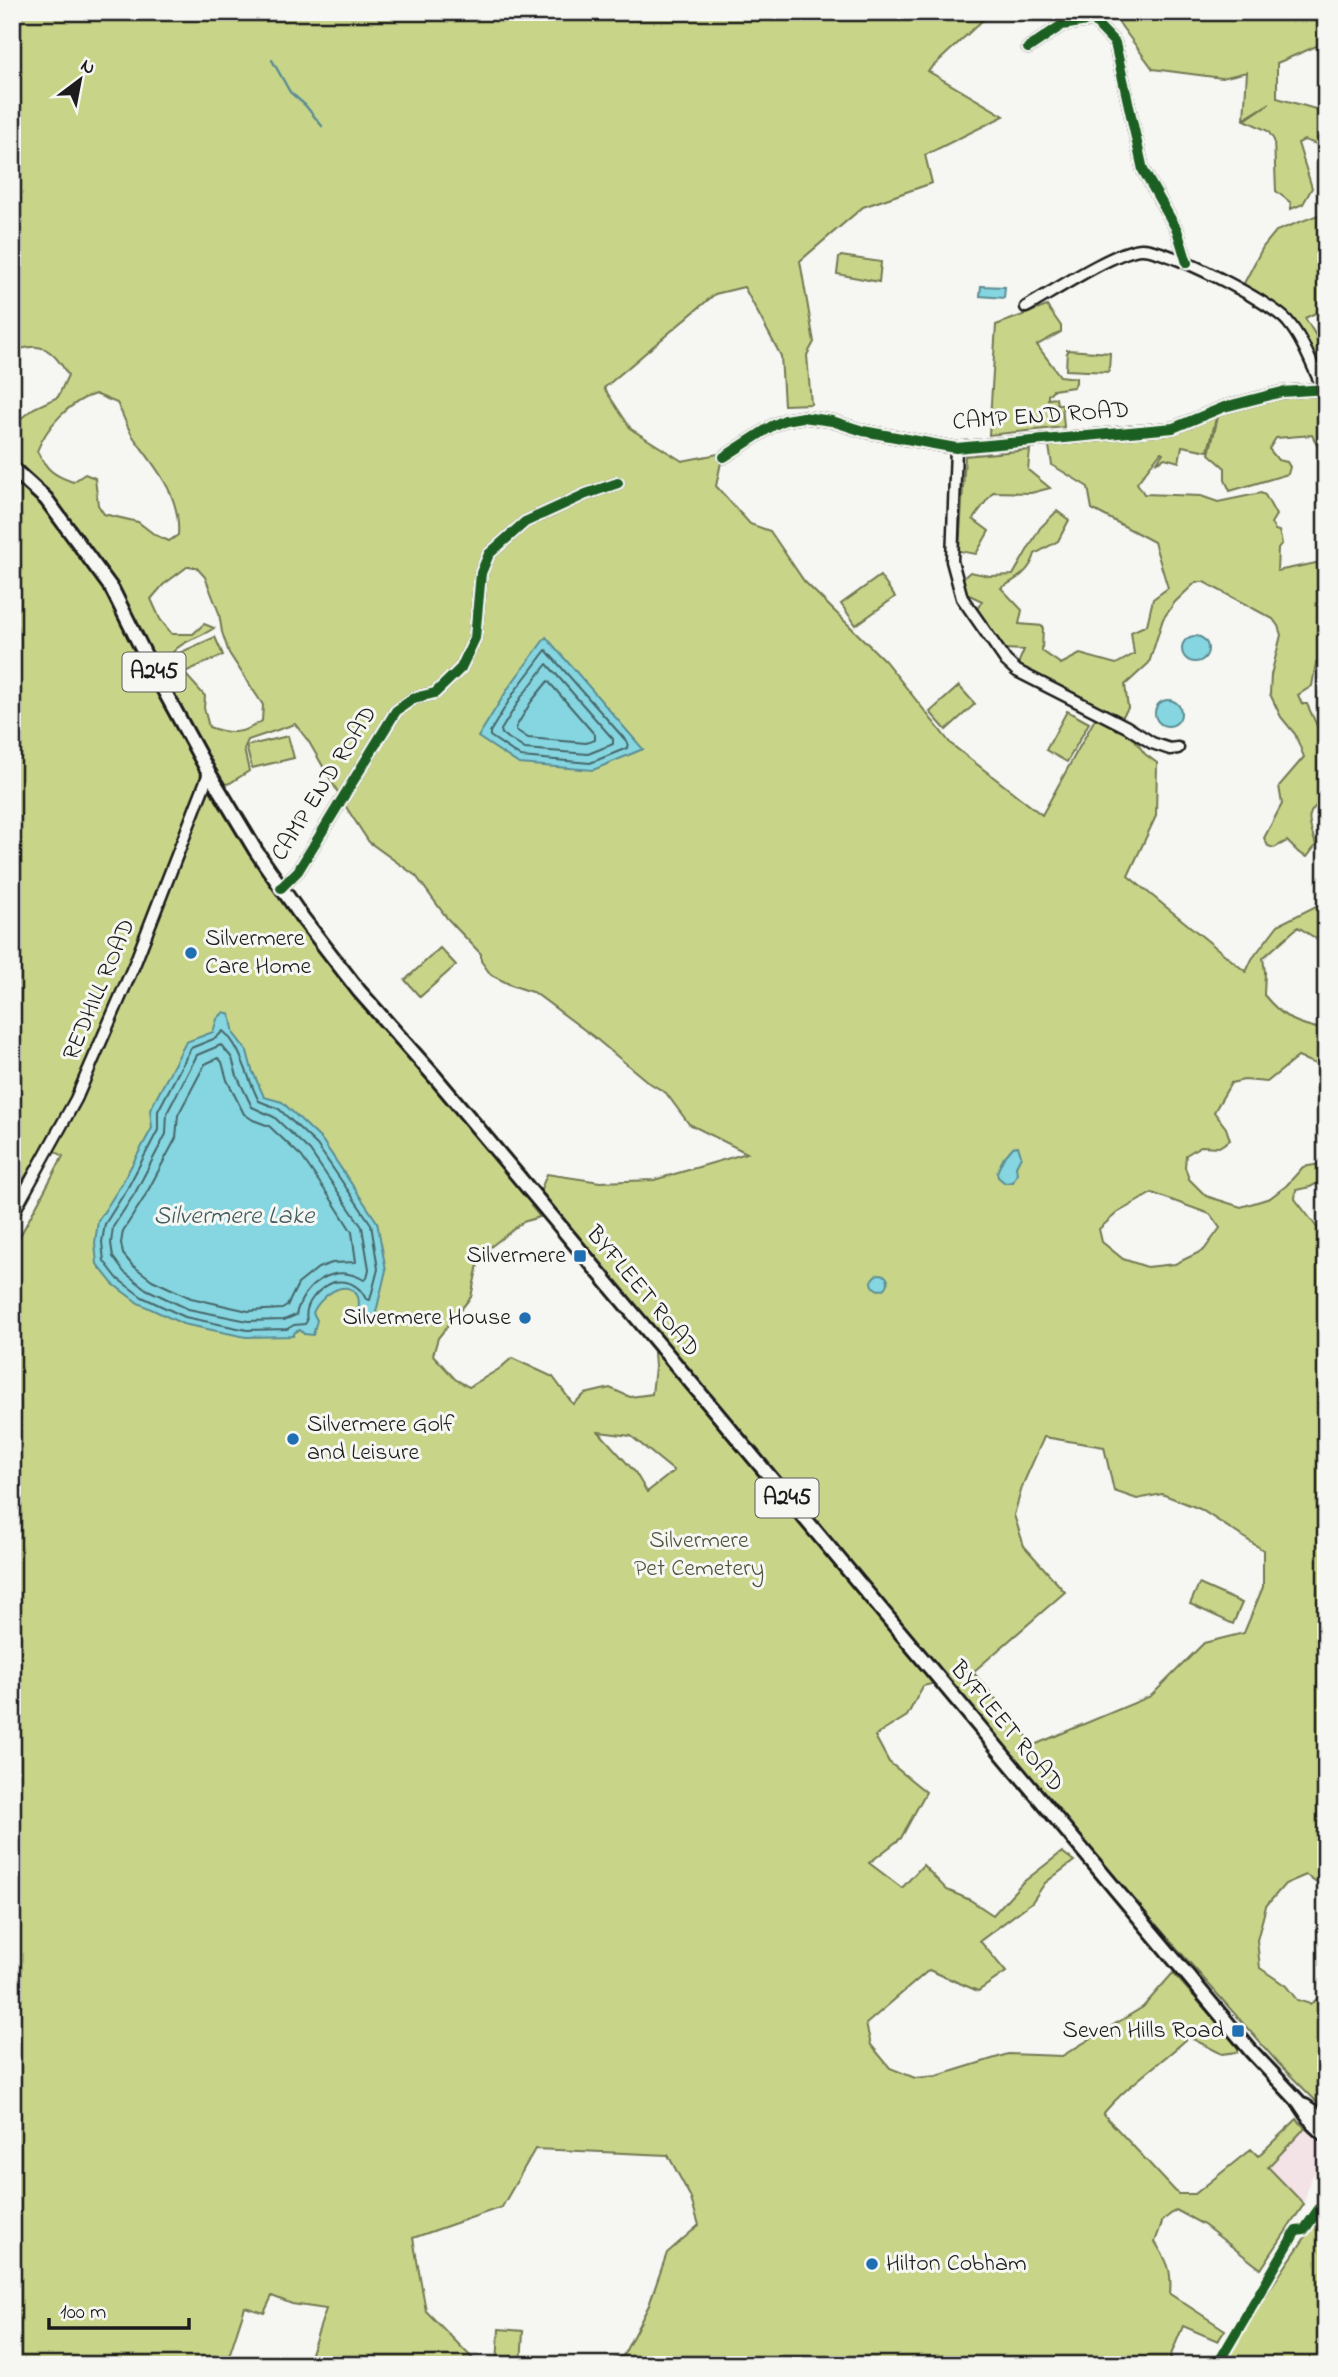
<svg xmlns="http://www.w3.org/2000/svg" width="1338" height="2377" font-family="'Indie Flower',sans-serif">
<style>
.built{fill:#f3e2e6}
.green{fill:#c8d589;stroke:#727852;stroke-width:2;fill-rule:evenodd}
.water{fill:#85d6e0;stroke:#5b8c92;stroke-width:2}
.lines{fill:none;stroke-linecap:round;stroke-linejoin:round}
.shore{stroke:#46666a;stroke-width:2}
.stream{stroke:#5b8c92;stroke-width:2.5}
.minor-casing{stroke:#1c1c1c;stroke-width:15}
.major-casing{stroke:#1c1c1c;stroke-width:18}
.minor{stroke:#f6f6f2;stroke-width:10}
.major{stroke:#f6f6f2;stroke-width:12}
.cycleway-casing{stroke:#f6f6f2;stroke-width:15}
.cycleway{stroke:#1b5e20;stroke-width:10}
.poi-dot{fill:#1f6fb2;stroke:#f6f6f2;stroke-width:2.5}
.labels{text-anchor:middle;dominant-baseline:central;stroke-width:6;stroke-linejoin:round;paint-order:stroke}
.shield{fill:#f6f6f2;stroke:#5d5d5c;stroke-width:2}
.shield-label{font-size:23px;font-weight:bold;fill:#1c1c1c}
.street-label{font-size:24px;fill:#1c1c1c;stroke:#f6f6f2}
.poi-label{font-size:24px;fill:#1c1c1c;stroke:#f6f6f2;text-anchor:start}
.park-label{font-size:24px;fill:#50543d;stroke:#f6f6f2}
.water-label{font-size:26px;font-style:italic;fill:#415d61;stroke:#f6f6f2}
</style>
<rect width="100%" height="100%" fill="#f6f6f2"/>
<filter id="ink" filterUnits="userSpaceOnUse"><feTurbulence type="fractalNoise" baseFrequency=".0143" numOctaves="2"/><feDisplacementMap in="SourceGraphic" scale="14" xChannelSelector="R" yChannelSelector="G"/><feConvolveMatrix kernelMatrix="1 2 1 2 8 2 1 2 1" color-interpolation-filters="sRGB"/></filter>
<g filter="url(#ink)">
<path class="built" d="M1305 2128 1326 2151V2160L1310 2179 1304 2204 1268 2167Z"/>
<g class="green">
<path d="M12 12H1065L985 18 928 71 1004 116 925 155 932 183 863 207 800 261 814 342 807 355 811 404 784 405 781 356 744 287 715 294 604 388 631 429 682 461 723 453 716 486 750 524 770 531 804 581 885 661 951 744 1042 815 1096 717 1131 735 1145 754 1157 763 1156 816 1128 876 1246 972 1252 959 1278 925 1326 901V945L1298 927 1263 958 1265 972 1264 995C1284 1019 1296 1024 1326 1030V1064L1313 1063 1298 1057 1267 1082 1244 1080 1231 1083 1214 1112 1226 1128 1230 1140 1219 1147 1201 1146 1186 1155 1185 1167 1189 1179 1206 1196 1241 1207 1270 1198 1286 1186 1303 1167 1326 1163V1179L1310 1187 1296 1190 1295 1199 1326 1239V1888L1306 1875 1285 1884 1266 1906 1257 1940 1260 1968 1286 1986 1297 2000 1310 2004 1326 1993V2111L1278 2063 1072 1829 1029 1775 939 1682 923 1686 907 1716 875 1736 889 1762 926 1792 901 1838 869 1863 902 1888 923 1865 947 1890 970 1900 993 1915 1022 1883 1062 1852 1074 1861 1045 1883 1032 1902 980 1941 1006 1972 978 1991 929 1970 866 2024 871 2045 890 2068 915 2078 937 2076 1008 2054 1062 2056 1143 2007 1173 1973 1239 2047 1237 2052 1222 2054 1189 2037C1161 2063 1128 2084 1103 2114L1178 2194H1195L1251 2149 1258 2156 1297 2119 1305 2128 1268 2167 1304 2204 1261 2269 1204 2225 1176 2210 1163 2220 1155 2242C1168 2262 1172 2270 1170 2294L1225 2330 1218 2341 1183 2326 1170 2357 1178 2365H597L623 2356 649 2305 667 2253 699 2225 690 2196 668 2155 535 2149 502 2207 413 2238 426 2311 479 2365H307L326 2309 292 2304 272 2296 264 2313 245 2307 226 2365H12V1251L63 1156 45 1145 12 1197V423H15L34 408 58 397 68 375C54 351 41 338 12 353ZM95 394 117 403C123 414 127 428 134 438 156 468 181 496 178 535L169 541 155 535 138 522 104 514 98 505 95 478 85 474 73 482C53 475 47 470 37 451 47 426 69 402 95 394ZM187 567H196L205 577 219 613 222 632 229 653 263 705 262 721C243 734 230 735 209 727L204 708 205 696 178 666 172 653C183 640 200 638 214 628L204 624 193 634H172L160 619 151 599 163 585ZM295 724 309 742 348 810 369 842 416 876 447 918 481 954V961L491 975 511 985 535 993 594 1037 648 1082 666 1093 689 1124 747 1153 654 1180 600 1182 547 1174 537 1199 301 916 218 786 230 783 249 771 244 749 248 740ZM1152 1193 1210 1214 1220 1228 1204 1250 1175 1264 1147 1267 1123 1259 1102 1242 1099 1229 1117 1213ZM537 1200 653 1338 655 1367 652 1394 630 1397 610 1388 585 1394 573 1404 553 1377 512 1358 499 1369 469 1387 455 1379 433 1355 438 1338 471 1297 480 1255 523 1222 540 1217 531 1206ZM599 1432 631 1436 674 1471 647 1492 635 1472ZM1044 1437 1104 1447 1114 1491 1137 1499 1162 1494 1200 1509 1263 1550V1587L1244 1633 1204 1643 1151 1696 1034 1745 973 1672 1065 1592 1024 1546 1014 1515 1023 1484Z"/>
<path d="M1111 12H1320L1326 22V42L1277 63V98L1326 112V147L1304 140 1298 143 1312 188 1303 204 1291 209V203L1276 191 1274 140 1268 131 1245 120 1270 103 1244 119 1247 72 1222 78 1153 69Z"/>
<path d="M1323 213 1326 215V308L1305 318 1326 352V375L1323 364 1314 370 1294 330 1241 289 1263 247 1276 231Z"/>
<path d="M841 256 881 262 879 282 837 274 839 258Z"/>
<path d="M1047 306 1061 326V332L1037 345 1060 376 1076 378V383L1073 387 1053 390 1048 395V399L1056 398 1057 404H1062L1064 427 989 435 996 325Z"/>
<path d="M1067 350 1110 353 1109 372 1066 370Z"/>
<path d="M1326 394 1325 455 1321 453 1312 435 1276 438 1269 449 1278 460 1287 462 1290 467 1288 474 1230 491 1225 480V468L1209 454 1219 413 1288 397Z"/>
<path d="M1218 410 1208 451 1182 446 1179 462 1165 458 1157 462 1163 453 1161 452 1137 483 1144 494 1201 496 1218 502 1261 493 1265 495 1276 515 1271 523 1275 530 1279 531 1282 543 1278 548 1277 571 1326 561V652L1316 663 1312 686 1298 695 1302 704H1307L1319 730 1326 728V800C1300 811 1311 827 1316 845L1307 857 1299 853 1287 841 1274 848 1268 846 1264 838 1282 804 1279 786 1304 757 1295 734 1281 717 1270 694 1271 675 1281 635 1278 626 1273 619 1204 582H1196L1175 602 1163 619 1149 663 1125 685 1128 708 1121 719 1017 666 1024 650 1004 649 977 609 982 601 967 594 962 579 970 572 990 576 1013 575 1040 528 1057 511 1069 520 1058 541 1035 554C1030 572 1017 579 1001 588L1022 610 1019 624 1043 626 1042 651 1061 664 1080 654 1116 664 1134 654 1131 632 1147 625 1153 599 1168 588 1154 542 1092 509 1088 487 1052 465 1048 440 1174 427Z"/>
<path d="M1030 450 1028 470 1050 488 1031 493 993 492 973 519 989 531 976 554 959 551 965 456Z"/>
<path d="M880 576 895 597 856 625 841 604Z"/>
<path d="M215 637 223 655 185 672 177 654Z"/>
<path d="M959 686 975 704 946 730 930 712Z"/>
<path d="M1067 711 1089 723 1067 762 1046 750Z"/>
<path d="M288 736 294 758 252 768 246 746Z"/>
<path d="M440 948 456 965 420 997 405 980Z"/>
<path d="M1199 1584 1242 1603 1233 1624 1190 1604Z"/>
<path d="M1326 2207V2365H1223L1269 2290Z"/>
<path d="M499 2329 523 2331 521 2365H497Z"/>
</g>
<g class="water">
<path d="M981 286 1005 287 1004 298 980 296Z"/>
<circle cx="1195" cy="649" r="13"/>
<path d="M546 637 643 749 593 770 519 764 478 737 509 687Z"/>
<circle cx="1168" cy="713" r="13"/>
<path d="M224 1012 230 1014 234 1034 247 1051 252 1070 264 1097 282 1102 322 1140 377 1222 386 1270 373 1325 361 1319 358 1314C358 1309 360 1302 358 1297 346 1274 318 1299 313 1313L317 1320 313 1335 304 1334 300 1330 295 1332 293 1336 246 1337 183 1324 138 1303 113 1284 97 1264 95 1243 98 1221 121 1185 152 1128 150 1110 186 1042 213 1032 217 1019Z"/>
<path d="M1018 1146 1021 1156 1016 1166 1017 1174 1013 1182 1005 1183 998 1177 997 1172 1003 1159 1013 1147Z"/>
<circle cx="880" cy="1282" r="8"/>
</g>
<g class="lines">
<g class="shore">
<path d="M546 650 628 743 627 748 590 763 521 757 490 736V732L515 691Z"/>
<path d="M547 664 613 739V744L588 754 525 749 502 734 501 730 522 696Z"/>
<path d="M548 681 595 735V740L586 743 528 738 516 730V727L531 702Z"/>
<path d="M223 1031C242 1047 247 1079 259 1101L279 1109 317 1145 371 1224 378 1269 370 1300 366 1299C359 1285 349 1280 334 1282 319 1288 303 1303 307 1321L305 1324 294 1325 287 1329 247 1330 185 1317 142 1297 118 1279 104 1261 102 1242 105 1224 127 1189 158 1130V1111L191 1048 216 1038Z"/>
<path d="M221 1045 232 1058 237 1076 252 1107 274 1117 310 1151 362 1227 369 1269 367 1278 364 1280C334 1262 303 1284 296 1315L284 1320 248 1321 188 1309 146 1289 124 1272 113 1257 111 1243 113 1227 135 1193 166 1134 167 1113 197 1055Z"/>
<path d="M218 1058 222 1062 227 1080 244 1114 253 1120 269 1126 302 1157 333 1202 352 1232 356 1262 332 1263 318 1268 298 1284 287 1306 282 1309 248 1311 191 1298 152 1280 132 1265 123 1254 121 1243 123 1231 144 1198 176 1138 178 1115 205 1064Z"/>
</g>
<path class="stream" d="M272 60 290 92 305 105 322 126"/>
<g class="minor-casing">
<g id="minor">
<path d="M1028 48 1062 25 1093 20 1115 43 1143 170 1177 230 1187 263"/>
<path d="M1026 307C1051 293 1116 250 1141 249 1166 248 1272 302 1288 322 1304 341 1312 366 1323 388"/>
<path d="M956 448 952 561 962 598 1006 661 1017 671 1127 727 1152 743 1170 749 1178 748"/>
<path d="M724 457 772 426 785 420 803 417 832 421 863 431 956 448 1173 428 1224 407 1282 392 1326 389"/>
<path d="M281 888 298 871 396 711 414 698 435 693 461 668 475 638 481 573 489 554 525 522 586 494 618 483"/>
<path d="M12 1215 76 1099 135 963 209 773"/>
</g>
</g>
<g class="major-casing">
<g id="major">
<path d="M12 468 46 499 112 589 148 661 209 773 256 851 301 916 359 991 435 1077 1251 2051 1299 2102 1315 2126 1326 2136"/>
<path d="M1305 2106 1326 2121"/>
</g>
</g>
<use href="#minor" class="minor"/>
<use href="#major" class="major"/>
<g class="cycleway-casing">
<g id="cycleway">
<path d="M1028 48 1062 25 1093 20 1115 43 1143 170 1177 230 1187 263"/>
<path d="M724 457 772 426 785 420 803 417 832 421 863 431 956 448 1173 428 1224 407 1282 392 1326 389"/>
<path d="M281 888 298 871 396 711 414 698 435 693 461 668 475 638 481 573 489 554 525 522 586 494 618 483"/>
<path d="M1217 2365 1296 2231 1304 2230 1326 2199"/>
</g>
</g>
<use href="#cycleway" class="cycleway"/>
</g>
</g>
<g class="poi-dot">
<circle cx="191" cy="953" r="7"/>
<rect x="573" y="1249" width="14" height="14" rx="3.5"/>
<circle cx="525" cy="1318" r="7"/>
<circle cx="293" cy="1439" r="7"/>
<rect x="1231" y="2024" width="14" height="14" rx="3.5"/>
<circle cx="872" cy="2264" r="7"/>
</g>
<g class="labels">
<g class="shield">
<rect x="122.5" y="652.5" width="63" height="39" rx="5"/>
<rect x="755.5" y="1478.5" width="63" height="39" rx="5"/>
</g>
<g class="shield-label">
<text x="154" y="672">A245</text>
<text x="787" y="1498">A245</text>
</g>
<g class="street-label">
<text transform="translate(1041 417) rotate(-4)">CAMP END ROAD</text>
<text transform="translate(325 784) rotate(-58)">CAMP END ROAD</text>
<text transform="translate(100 990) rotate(-67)">REDHILL ROAD</text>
<text transform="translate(642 1292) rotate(50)">BYFLEET ROAD</text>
<text transform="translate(1006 1727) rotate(50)">BYFLEET ROAD</text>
</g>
<g class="poi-label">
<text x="205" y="939">Silvermere<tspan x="205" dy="28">Care Home</tspan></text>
<text x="566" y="1256" text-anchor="end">Silvermere</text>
<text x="511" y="1318" text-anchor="end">Silvermere House</text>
<text x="307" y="1425">Silvermere Golf<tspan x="307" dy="28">and Leisure</tspan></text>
<text x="1224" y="2031" text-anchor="end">Seven Hills Road</text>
<text x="886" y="2264">Hilton Cobham</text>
</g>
<g class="park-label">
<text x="699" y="1541">Silvermere<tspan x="699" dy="28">Pet Cemetery</tspan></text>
</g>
<g class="water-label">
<text x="234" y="1217">Silvermere Lake</text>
</g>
</g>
<rect width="1338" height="2377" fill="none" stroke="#f6f6f2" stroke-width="42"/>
<rect x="21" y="21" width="1296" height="2335" fill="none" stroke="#1c1c1c" stroke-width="2.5" filter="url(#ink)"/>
<g transform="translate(80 80) rotate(32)" stroke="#f6f6f2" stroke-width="5" paint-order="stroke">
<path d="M0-5L12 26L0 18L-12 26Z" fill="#1c1c1c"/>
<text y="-10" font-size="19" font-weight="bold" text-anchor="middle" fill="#1c1c1c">N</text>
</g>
<path d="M49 2318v10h140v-10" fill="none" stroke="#1c1c1c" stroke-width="3.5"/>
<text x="60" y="2318" font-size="21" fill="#1c1c1c" stroke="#f6f6f2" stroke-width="5" paint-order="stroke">100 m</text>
</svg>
